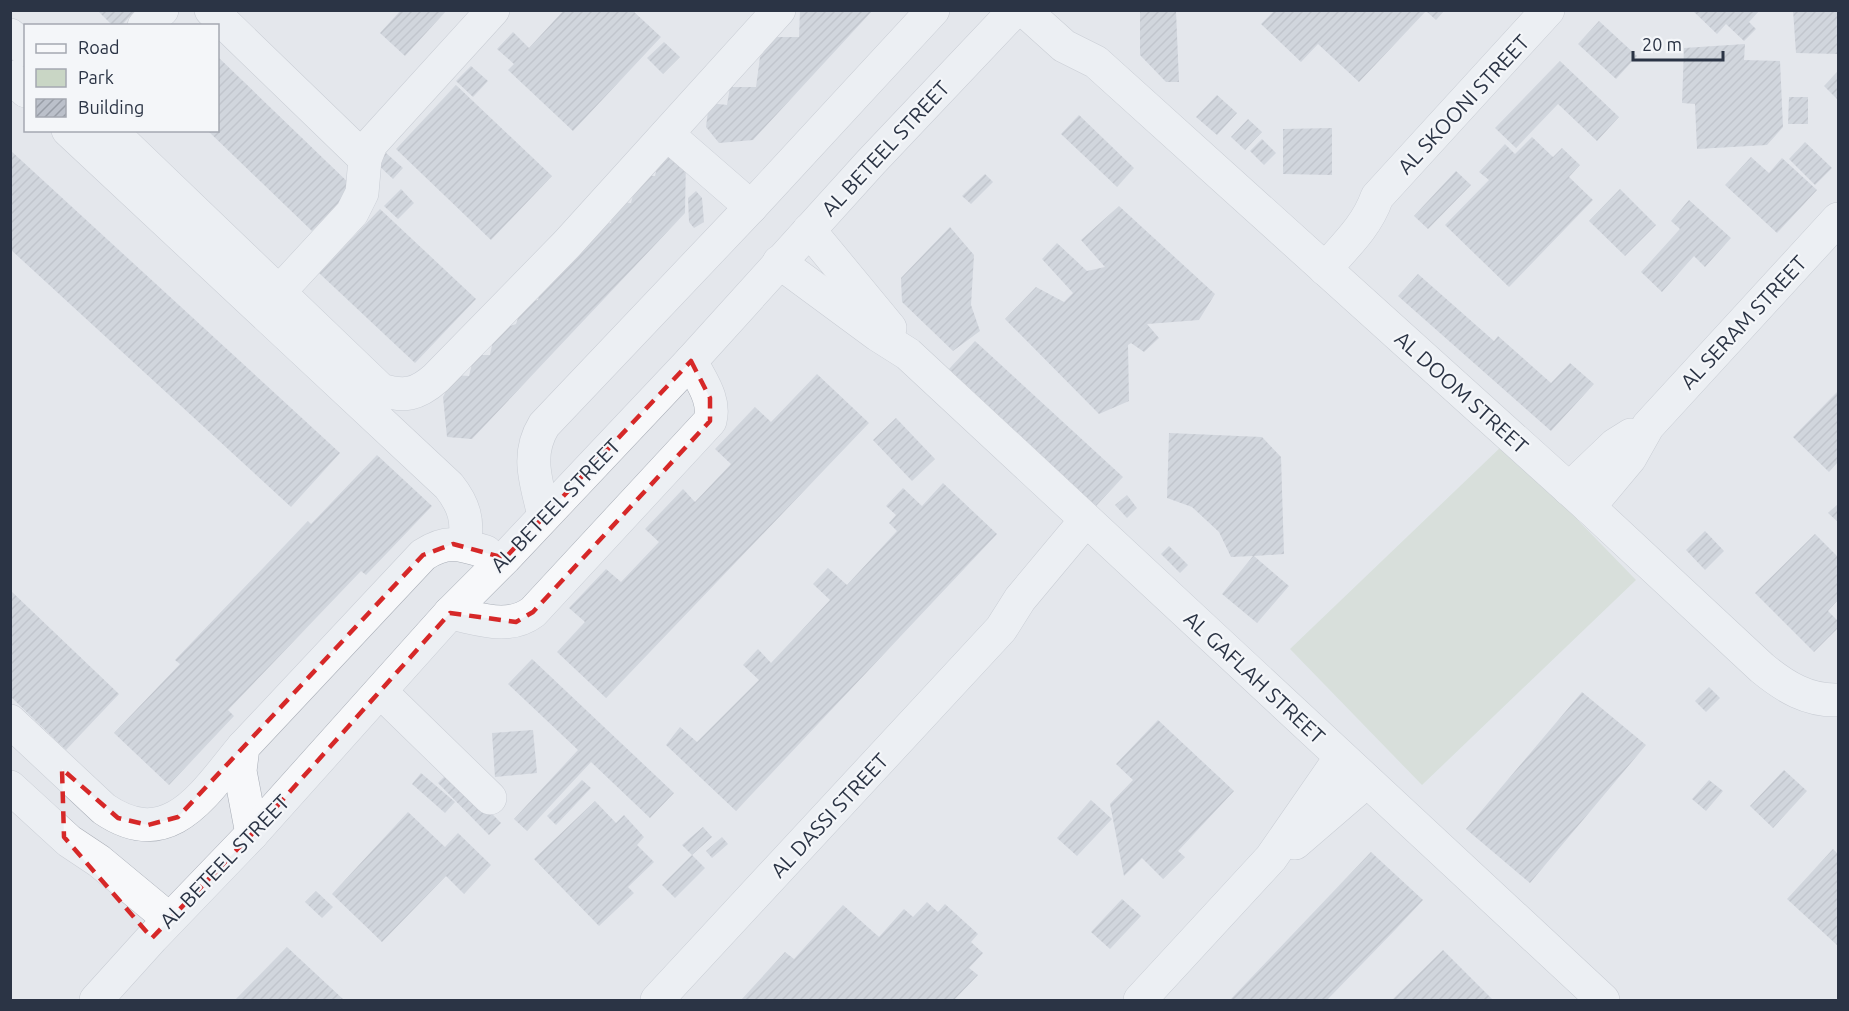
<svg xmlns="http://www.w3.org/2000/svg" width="1849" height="1011" font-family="Ubuntu,sans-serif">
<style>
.green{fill:#c9d6c5}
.building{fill:url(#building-hatch)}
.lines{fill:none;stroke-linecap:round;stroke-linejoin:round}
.minor-casing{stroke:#a9aeb7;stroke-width:34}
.minor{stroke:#f7f8fa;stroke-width:33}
.marked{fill:none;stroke:#d62828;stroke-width:4.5;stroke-dasharray:12 8;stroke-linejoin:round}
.labels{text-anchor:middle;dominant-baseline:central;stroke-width:4.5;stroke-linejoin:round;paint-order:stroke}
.street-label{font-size:21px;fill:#2b3445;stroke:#f4f6f9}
</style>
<defs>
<pattern id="building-hatch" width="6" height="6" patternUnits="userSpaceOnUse" patternTransform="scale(1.5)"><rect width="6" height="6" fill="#bbc0ca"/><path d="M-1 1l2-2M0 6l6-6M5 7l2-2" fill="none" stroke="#989da6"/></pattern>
</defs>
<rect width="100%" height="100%" fill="#e4e7ec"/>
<path class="green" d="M1504 444 1636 580 1422 785 1290 649Z"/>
<g class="building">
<path d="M97 10H136L121 26H113Z"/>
<path d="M401 10H447L405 56 380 33Z"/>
<path d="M564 10H632L661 37 573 131 508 70 514 64 497 49 513 32 529 48Z"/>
<path d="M800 10H873L753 140 719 143 706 127 709 103 727 105 730 87H756L760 57 775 37H799Z"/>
<path d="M1275 10H1445L1436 20 1426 11 1359 82 1318 44 1301 62 1261 24Z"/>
<path d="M1692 10H1760L1749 22 1756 29 1744 41 1726 24 1717 34Z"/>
<path d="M1793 10H1838V54L1796 53Z"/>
<path d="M1140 11H1176L1179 82H1166L1140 55Z"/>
<path d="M1599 21 1637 56 1616 79 1578 44Z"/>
<path d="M664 42 680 57 663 74 647 58Z"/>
<path d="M1745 44 1744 60 1780 61 1783 127 1767 145 1697 149 1695 104 1682 103 1684 48Z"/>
<path d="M218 57 354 188 312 231 207 130H218Z"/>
<path d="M1560 61 1619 117 1597 141 1558 104 1516 148 1495 128Z"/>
<path d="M471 66 488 81 473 97 456 81Z"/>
<path d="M1838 71V100L1824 86Z"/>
<path d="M456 85 552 176 491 240 396 149Z"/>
<path d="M1217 95 1237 113 1217 135 1196 117Z"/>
<path d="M1789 97H1808V124H1788Z"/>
<path d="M1079 115 1134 168 1117 187 1061 134Z"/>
<path d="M1248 119 1262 132 1245 150 1231 137Z"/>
<path d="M1332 128V175L1283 174V129Z"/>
<path d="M1532 137 1553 157 1562 148 1580 165 1569 177 1593 200 1509 287 1445 225 1489 180 1479 172 1505 144 1515 154Z"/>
<path d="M1262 139 1276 153 1264 165 1250 151Z"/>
<path d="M1805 142 1832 168 1815 185 1789 159Z"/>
<path d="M10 150 340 453 291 507 10 249Z"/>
<path d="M386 153 403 168 393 179 376 163Z"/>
<path d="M686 154 685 213 472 439 447 437 443 397 454 375 469 376 474 355H490L495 331 516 324 523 303 538 300 544 274 570 252 583 251 592 225 611 223 614 202 631 203 638 175 655 176 660 155Z"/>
<path d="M1751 157 1769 173 1782 158 1817 190 1777 233 1725 185Z"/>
<path d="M1456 171 1471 185 1428 229 1414 216Z"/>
<path d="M985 174 993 182 971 204 962 196Z"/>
<path d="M401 189 414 203 398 219 384 206Z"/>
<path d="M1620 189 1656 225 1625 256 1589 221Z"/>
<path d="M696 191 702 198 704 222 694 228 689 222 688 198Z"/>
<path d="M1689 200 1731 238 1705 267 1694 256 1662 292 1641 272 1680 229 1671 221Z"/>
<path d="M1119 206 1215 294 1199 320 1147 324 1159 338 1144 352 1131 343 1128 345 1129 401 1099 414 1005 319 1036 287 1064 302 1073 293 1042 259 1057 243 1087 271 1105 267 1081 240Z"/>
<path d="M380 209 476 299 415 363 319 273Z"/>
<path d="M950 227 974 255 971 305 980 331 953 351 902 302 901 278Z"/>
<path d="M1418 274 1494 341 1498 336 1551 383 1570 363 1594 384 1551 431 1398 296Z"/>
<path d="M975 341 1123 477 1096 506 949 369Z"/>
<path d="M817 374 869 423 606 698 557 652 585 622 569 608 606 569 621 582 659 542 645 529 683 489 695 502 731 464 715 449 755 407 771 422Z"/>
<path d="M1838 391V462L1829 472 1793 437Z"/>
<path d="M896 418 935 459 912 481 873 440Z"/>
<path d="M1169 433 1262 437 1281 457 1284 554 1254 556 1289 586 1257 623 1222 594 1253 556 1231 557 1219 532 1192 507 1167 498Z"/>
<path d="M377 455 432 506 366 575 361 571 228 710 234 716 169 785 114 733 180 664 175 660 308 521 311 524Z"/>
<path d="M943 483 997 534 736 811 666 745 680 727 697 742 759 680 743 665 758 649 771 663 830 600 813 584 828 568 847 585 897 531 889 523 896 515 886 506 903 488 922 506Z"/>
<path d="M1127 495 1137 508 1127 518 1115 505Z"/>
<path d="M1838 504V522L1828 513Z"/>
<path d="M1705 531 1724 551 1705 570 1686 550Z"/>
<path d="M1815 534 1838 557V600L1828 611 1838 621V628L1814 652 1755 593Z"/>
<path d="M1169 546 1188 565 1180 573 1161 554Z"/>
<path d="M10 590 119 694 66 750 10 696Z"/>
<path d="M532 659 674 793 650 818 591 762 527 831 514 819 578 750 508 684Z"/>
<path d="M1709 687 1720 698 1706 712 1695 701Z"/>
<path d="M1582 692 1646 745 1530 883 1466 829Z"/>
<path d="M1158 720 1234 791 1178 851 1185 857 1163 879 1142 858 1124 876 1110 804 1133 780 1116 764Z"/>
<path d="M533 730 537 773 495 777 492 733Z"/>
<path d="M1784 770 1807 791 1773 828 1750 806Z"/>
<path d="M450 771 501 823 489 835 438 783Z"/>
<path d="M421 773 455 802 445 813 412 784Z"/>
<path d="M582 780 591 788 556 825 547 816Z"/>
<path d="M1709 780 1723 791 1706 811 1692 799Z"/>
<path d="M1091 800 1112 819 1077 856 1057 838Z"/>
<path d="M595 801 616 823 624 815 644 837 637 845 654 862 628 887 634 893 599 926 534 859Z"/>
<path d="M408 812 445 847 458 833 491 865 464 894 446 876 382 942 332 894Z"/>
<path d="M703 827 712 837 692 855 705 868 675 898 662 885 692 855 682 845Z"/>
<path d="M722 837 728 844 712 858 706 851Z"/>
<path d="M1833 849 1838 854V946L1787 899Z"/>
<path d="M1371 852 1423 900 1395 930 1327 1000H1230Z"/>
<path d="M316 891 333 907 322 918 305 902Z"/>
<path d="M1122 899 1141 916 1110 949 1091 932Z"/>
<path d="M927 902 938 912 945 904 978 934 971 942 983 953 969 968 978 975 954 1000H741L785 952 794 959 843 905 879 937 904 909 913 917Z"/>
<path d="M287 947 344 1000H235Z"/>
<path d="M1443 950 1493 1000H1392Z"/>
</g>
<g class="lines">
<g class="minor-casing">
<g id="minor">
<path d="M211 10 365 159"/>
<path d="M1024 10 1064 46 1096 62 1589 507 1762 668C1785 687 1808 701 1838 700"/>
<path d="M144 26 154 15 162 10"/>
<path d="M10 35 26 50"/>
<path d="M10 77 26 91"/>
<path d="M68 130 449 486C464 505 469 521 464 545"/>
<path d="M110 130 381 390C404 397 417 395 436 378L567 244 779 10"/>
<path d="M667 134 751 207"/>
<path d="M809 230 890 328"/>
<path d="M779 262 878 335 908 354 1603 1000"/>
<path d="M1325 269C1345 246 1367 226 1377 197L1548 10"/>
<path d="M279 292 352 213 362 193 365 159 371 144 493 10"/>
<path d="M1569 489 1615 445 1631 435"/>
<path d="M1589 507 1630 458 1648 426 1838 219"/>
<path d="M544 516C537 483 525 456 544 425L751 207 933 10"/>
<path d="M450 613C478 618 508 631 533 612L710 421C716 399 700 380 691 361"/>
<path d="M381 692 490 798"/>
<path d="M10 721 104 809C170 854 205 792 243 747"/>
<path d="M10 787 69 841 99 861 169 919"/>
<path d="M252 834 240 771 243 747 423 555C447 539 460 544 486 552"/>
<path d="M1295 843 1367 781"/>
<path d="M96 1000 152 938 252 834 450 613 505 558 691 361 871 162 1015 10"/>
<path d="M657 1000 1001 629 1020 599 1086 520"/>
<path d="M1140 1000 1271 858 1341 757"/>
</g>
</g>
<use href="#minor" class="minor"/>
</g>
<path d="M0 0H1849V1011H0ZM691 361 710 398V421L533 612 516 622 450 613 252 834 152 938 64 837 62 769 118 818 148 825 178 817 423 555 453 544 505 558Z" fill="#e4e7ec" fill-opacity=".55" fill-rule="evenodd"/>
<path class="marked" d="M691 361 710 398V421L533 612 516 622 450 613 252 834 152 938 64 837 62 769 118 818 148 825 178 817 423 555 453 544 505 558Z"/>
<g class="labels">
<g class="street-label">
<text transform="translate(1463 104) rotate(-47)">AL SKOONI STREET</text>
<text transform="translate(885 148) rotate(-47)">AL BETEEL STREET</text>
<text transform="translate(1743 322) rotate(-47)">AL SERAM STREET</text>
<text transform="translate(1462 392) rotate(42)">AL DOOM STREET</text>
<text transform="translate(555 505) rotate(-46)">AL BETEEL STREET</text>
<text transform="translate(1255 677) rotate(43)">AL GAFLAH STREET</text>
<text transform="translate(829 815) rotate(-47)">AL DASSI STREET</text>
<text transform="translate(224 861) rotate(-46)">AL BETEEL STREET</text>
</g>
</g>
<rect width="1849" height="1011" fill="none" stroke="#2b3445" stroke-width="24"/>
<rect x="24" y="24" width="195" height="108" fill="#f4f6f9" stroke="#a4a8b1" stroke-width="1.5"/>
<rect x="36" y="44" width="30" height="9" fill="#f7f8fa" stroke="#a4a8b1" stroke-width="1.5"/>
<text x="78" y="54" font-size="18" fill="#2b3445">Road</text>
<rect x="36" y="69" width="30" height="18" fill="#c9d6c5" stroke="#a4a8b1" stroke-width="1.5"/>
<text x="78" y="84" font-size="18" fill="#2b3445">Park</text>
<rect x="36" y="99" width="30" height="18" fill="url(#building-hatch)" stroke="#a4a8b1" stroke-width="1.5"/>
<text x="78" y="114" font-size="18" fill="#2b3445">Building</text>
<path d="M1633 51v9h90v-9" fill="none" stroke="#2b3445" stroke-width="3"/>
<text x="1642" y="51" font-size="18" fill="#2b3445" stroke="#f4f6f9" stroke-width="4.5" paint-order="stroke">20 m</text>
</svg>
